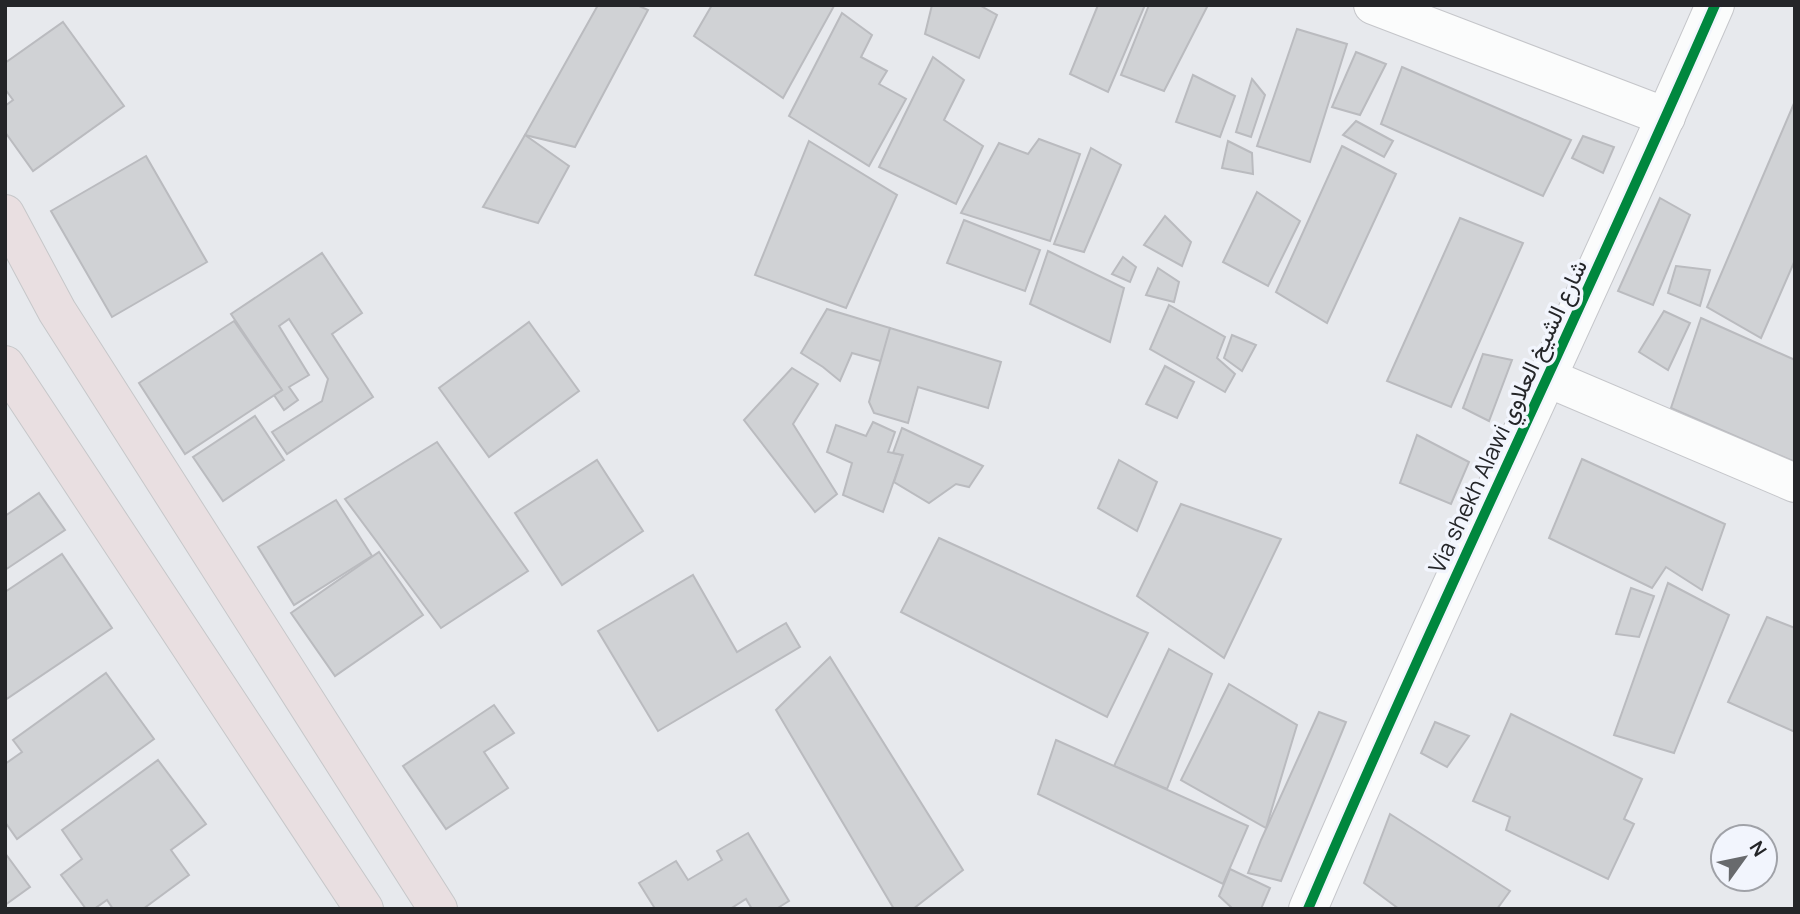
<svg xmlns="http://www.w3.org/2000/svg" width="1800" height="914" font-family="Manrope,Vazirmatn,sans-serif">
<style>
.building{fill:#d0d2d5;stroke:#babbbf;stroke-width:2}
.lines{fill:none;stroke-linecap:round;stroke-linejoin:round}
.minor-casing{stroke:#c5c6ca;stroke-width:40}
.highway-casing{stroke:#c6c7c9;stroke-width:40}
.minor{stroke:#fbfcfc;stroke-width:38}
.highway{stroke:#e9dfe1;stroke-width:38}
.cycleway-casing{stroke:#f2f5fd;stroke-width:15}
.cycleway{stroke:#00873e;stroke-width:10}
.labels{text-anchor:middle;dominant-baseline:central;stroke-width:7;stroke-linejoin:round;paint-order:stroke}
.street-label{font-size:23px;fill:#242528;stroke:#f2f5fd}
</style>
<rect width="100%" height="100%" fill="#e7e9ed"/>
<g class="building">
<path d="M598 5H637L648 10 575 147 525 135Z"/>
<path d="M712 5H832L834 6 783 98 694 36Z"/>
<path d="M932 5H979L997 15 979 58 925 34Z"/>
<path d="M1098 5H1145L1108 92 1070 74Z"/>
<path d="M1149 5H1208L1164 91 1121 75Z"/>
<path d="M842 13 872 35 861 57 887 71 879 84 906 99 869 166 789 116Z"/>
<path d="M63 22 124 106 33 171 5 132V106L13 100 5 89V63Z"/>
<path d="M1297 29 1347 44 1310 162 1257 146Z"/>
<path d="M1356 52 1386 64 1360 115 1332 107Z"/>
<path d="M933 57 964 80 944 120 983 146 956 204 879 167Z"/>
<path d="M1402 67 1571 140 1543 196 1381 124Z"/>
<path d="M1193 75 1235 96 1220 137 1176 122Z"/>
<path d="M1252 79 1265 95 1251 137 1236 132Z"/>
<path d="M1795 101V260L1761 338 1707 307Z"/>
<path d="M1356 121 1393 141 1384 157 1343 135Z"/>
<path d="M525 135 569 166 538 223 483 207Z"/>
<path d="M1583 136 1614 147 1603 173 1572 158Z"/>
<path d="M1039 139 1080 154 1050 241 961 213 999 143 1028 154Z"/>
<path d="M809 141 897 195 846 308 755 275Z"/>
<path d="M1228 141 1252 153 1253 174 1222 168Z"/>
<path d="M1342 146 1396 174 1327 323 1276 292Z"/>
<path d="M1091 148 1121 165 1084 252 1054 244Z"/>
<path d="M146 156 207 262 112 317 51 211Z"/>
<path d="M1257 192 1300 221 1268 286 1223 262Z"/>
<path d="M1660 198 1690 215 1653 305 1618 291Z"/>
<path d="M1165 216 1191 242 1182 266 1144 245Z"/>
<path d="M1460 218 1523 243 1451 407 1387 381Z"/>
<path d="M964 220 1040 250 1025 291 947 263Z"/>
<path d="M1048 251 1124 288 1110 342 1030 304Z"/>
<path d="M322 253 362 313 332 334 373 397 287 454 272 432 322 401 328 379 289 319 279 326 309 375 289 387 298 400 284 410 274 395 282 390 231 314Z"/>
<path d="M1123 257 1136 267 1130 282 1112 274Z"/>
<path d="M1676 266 1710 270 1700 306 1668 293Z"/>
<path d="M1158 268 1179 282 1174 302 1146 295Z"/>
<path d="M1169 305 1225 337 1217 358 1235 374 1225 392 1150 349Z"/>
<path d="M827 309 890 328 887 363 852 353 840 381 823 367 801 353Z"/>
<path d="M1664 311 1690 323 1668 370 1639 352Z"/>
<path d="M1701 318 1795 360V462L1671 408Z"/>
<path d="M234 321 282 390 185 454 139 383Z"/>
<path d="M529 322 579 391 489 457 439 388Z"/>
<path d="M890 328 1001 362 988 408 918 387 908 423 874 413 869 402Z"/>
<path d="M1232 335 1256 345 1242 371 1224 358Z"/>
<path d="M1483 354 1512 360 1489 421 1463 408Z"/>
<path d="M1165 366 1194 382 1177 418 1146 404Z"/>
<path d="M792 368 818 384 793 424 837 494 815 512 744 420Z"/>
<path d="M255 416 284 460 223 501 193 457Z"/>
<path d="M873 422 895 432 888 452 903 455 883 512 843 495 852 463 827 452 836 425 866 436Z"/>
<path d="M902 428 983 466 969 487 956 484 929 503 894 482 903 455 893 453Z"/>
<path d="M1417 435 1469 462 1451 504 1400 483Z"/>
<path d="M437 442 528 571 441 628 345 499Z"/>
<path d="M1582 459 1725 524 1702 590 1666 567 1652 588 1549 538Z"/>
<path d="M597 460 643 531 562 585 515 513Z"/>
<path d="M1119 460 1157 482 1137 531 1098 508Z"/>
<path d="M39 493 65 530 5 570V516Z"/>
<path d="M336 500 372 556 294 605 258 547Z"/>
<path d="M1181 504 1281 539 1224 658 1137 596Z"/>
<path d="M939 538 1148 633 1107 717 901 612Z"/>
<path d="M379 552 423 615 335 676 291 613Z"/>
<path d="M62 554 112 628 5 700V592Z"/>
<path d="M693 575 737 652 786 623 800 647 658 731 598 631Z"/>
<path d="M1668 583 1729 615 1674 753 1614 735Z"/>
<path d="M1631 588 1654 596 1639 637 1616 634Z"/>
<path d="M1767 617 1795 628V732L1728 702Z"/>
<path d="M1169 649 1212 674 1167 789 1114 766Z"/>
<path d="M830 657 963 870 913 909H894L776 710Z"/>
<path d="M106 673 154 739 17 839 5 822V764L22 752 13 740Z"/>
<path d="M1229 684 1297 725 1266 828 1181 780Z"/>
<path d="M494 705 514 733 484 752 508 788 446 829 403 766Z"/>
<path d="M1319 712 1346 722 1281 881 1248 873 1261 840Z"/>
<path d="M1511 714 1642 779 1624 819 1634 824 1608 879 1506 830 1510 817 1473 801Z"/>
<path d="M1435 722 1469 736 1447 767 1421 753Z"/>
<path d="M1056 740 1248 826 1223 884 1038 794Z"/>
<path d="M158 760 206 824 171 850 189 875 143 909H113L107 900 94 909H86L61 875 82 859 62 830Z"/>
<path d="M1390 814 1510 891 1497 909H1399L1364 883Z"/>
<path d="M748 833 789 901 776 909H752L746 899 730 909H652L654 907 639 883 676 861 688 880 722 860 717 851Z"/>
<path d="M5 853 30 887 5 905Z"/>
<path d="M1230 869 1270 888 1261 909H1233L1219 896Z"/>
</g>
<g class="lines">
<g class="minor-casing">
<g id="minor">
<path d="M1373 5 1666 117"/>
<path d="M1548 378 1795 483"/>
<path d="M1308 909C1438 605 1583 308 1715 5"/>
</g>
</g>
<g class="highway-casing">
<g id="highway">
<path d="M5 214 57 311 438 909"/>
<path d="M5 365 364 909"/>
</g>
</g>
<use href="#minor" class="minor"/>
<use href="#highway" class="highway"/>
<g class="cycleway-casing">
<path id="cycleway" d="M1308 909C1438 605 1583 308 1715 5"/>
</g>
<use href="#cycleway" class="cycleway"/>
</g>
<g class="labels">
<g class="street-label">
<text transform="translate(1507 416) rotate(-65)">Via shekh Alawi شارع الشيخ العلاوي</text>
</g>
</g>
<rect width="1800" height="914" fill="none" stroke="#242528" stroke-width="14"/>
<g transform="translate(1744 858) rotate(57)"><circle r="33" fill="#f2f5fd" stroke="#a0a2a8" stroke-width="2"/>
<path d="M0-5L12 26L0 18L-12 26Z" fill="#686a6d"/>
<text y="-10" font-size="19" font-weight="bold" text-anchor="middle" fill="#242528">N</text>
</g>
</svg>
